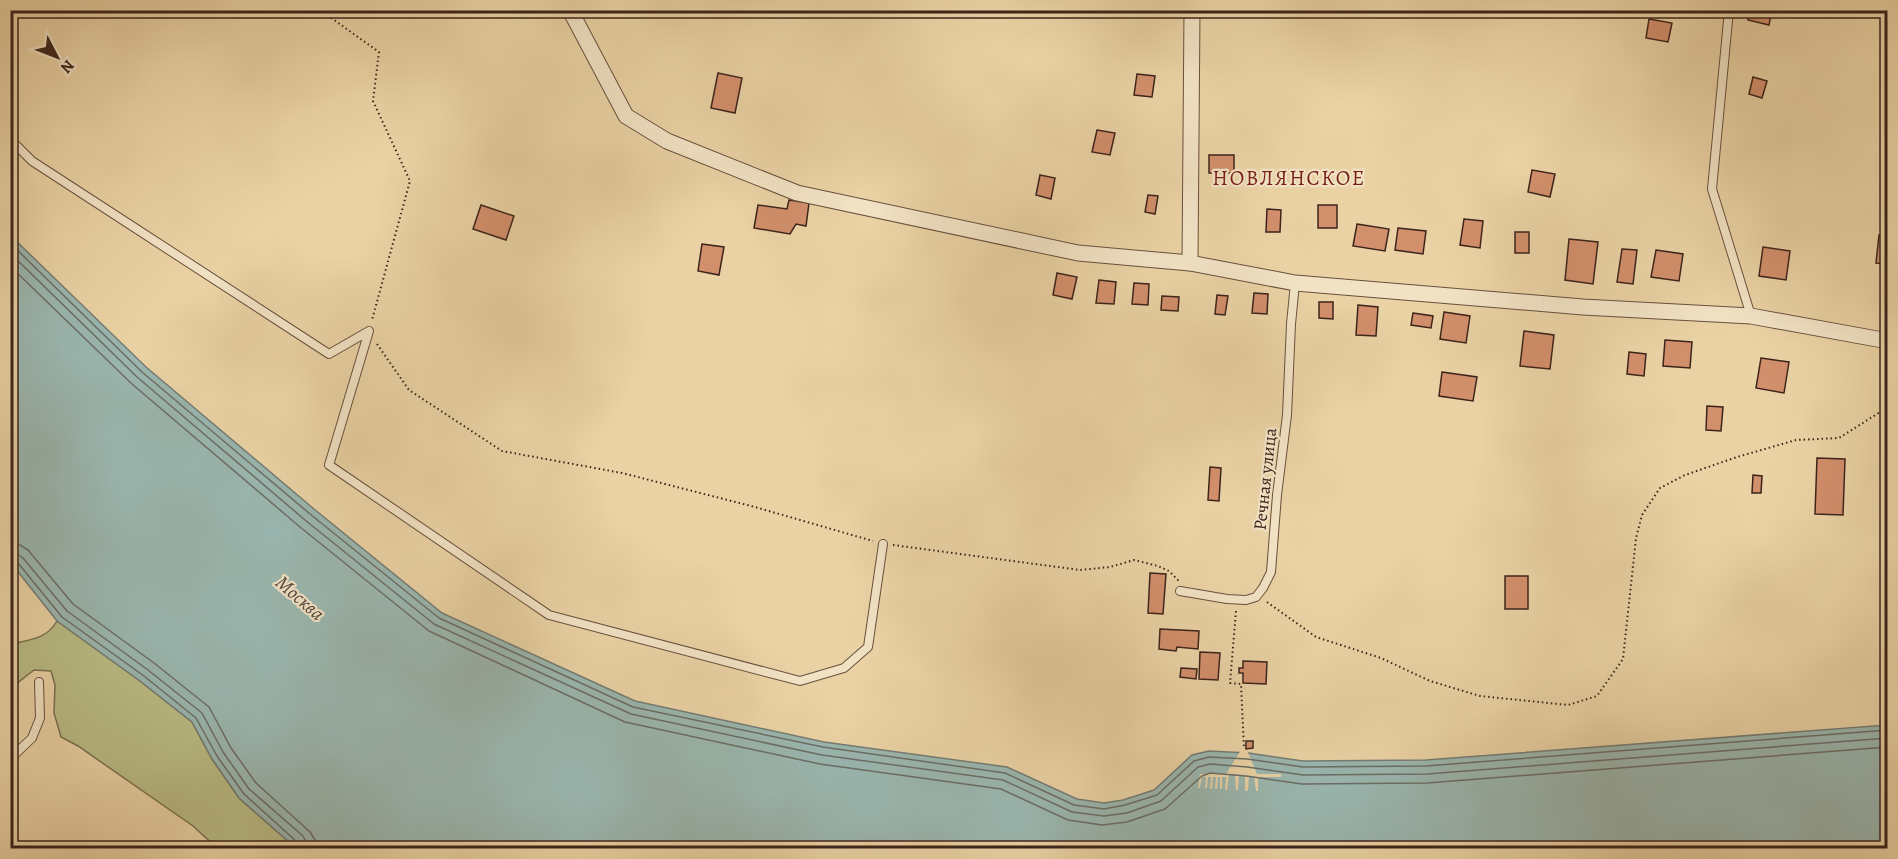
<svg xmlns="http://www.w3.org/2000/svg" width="1898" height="859" font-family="Alegreya,serif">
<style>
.green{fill:#b9bb84;stroke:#7a7050;stroke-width:1.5}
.water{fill:#9ab6af;stroke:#747c74;stroke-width:1.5}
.pier{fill:#ead2a4}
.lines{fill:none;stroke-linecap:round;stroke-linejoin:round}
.shore{stroke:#6b6d65;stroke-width:1.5}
.building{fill:#d28f6c;stroke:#3c241b;stroke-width:1.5}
.service-casing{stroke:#68503d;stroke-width:10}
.minor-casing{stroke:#68503d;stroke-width:17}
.path{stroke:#3c241b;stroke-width:2;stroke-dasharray:1.5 3;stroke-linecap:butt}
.service{stroke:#f1e2c4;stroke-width:8}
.minor{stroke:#f1e2c4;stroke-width:15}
.labels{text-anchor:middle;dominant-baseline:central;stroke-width:4.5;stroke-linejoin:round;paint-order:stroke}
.street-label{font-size:18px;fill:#3c241b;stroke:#f1e2c4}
.water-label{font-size:20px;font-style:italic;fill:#544840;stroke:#f1e2c4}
.quarter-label{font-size:21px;letter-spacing:1.5px;fill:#7a1f14;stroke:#f1e2c4}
</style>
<rect width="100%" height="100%" fill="#ead2a4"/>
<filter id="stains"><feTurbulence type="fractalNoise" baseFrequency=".00333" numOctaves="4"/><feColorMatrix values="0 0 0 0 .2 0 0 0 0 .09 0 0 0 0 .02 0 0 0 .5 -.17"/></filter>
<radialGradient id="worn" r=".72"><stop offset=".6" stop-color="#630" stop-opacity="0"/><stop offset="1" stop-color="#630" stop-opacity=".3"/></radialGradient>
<path class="green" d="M57 621 140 681 192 722 212 759 239 798 296 848H217L193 826 78 746 61 737 54 713 55 685 51 671 34 670 11 688V644C29 640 47 639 57 621Z"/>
<path class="water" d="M10 235 146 367 314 509 442 613 635 701 824 742 1007 767 1077 799 1104 803 1123 800 1154 790 1192 755 1209 751 1248 753 1303 761 1426 760 1887 725V848H296L239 798 212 759 192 722 140 681 57 621 11 563Z"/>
<path class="pier" d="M1241 750H1247L1257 774H1281V777H1258V791H1256L1254 776H1249L1248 791H1245V775H1239L1238 790H1236L1235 774 1229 775 1227 790H1225L1226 777H1222V789H1220V777H1218L1217 789 1215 788 1216 777H1213L1212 789H1210L1211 777H1208L1207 788H1205L1206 777H1202L1200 788H1198L1200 774H1226Z"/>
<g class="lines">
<g class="shore">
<path d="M10 243 142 372 310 514 439 618 633 707 823 747 1005 773 1074 805 1104 809 1125 805 1157 795 1194 761 1209 757 1247 759 1303 767 1426 766 1888 730"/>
<path d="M10 253 137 377 305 520 434 624 631 714 822 755 1003 780 1072 812 1104 816 1127 813 1161 801 1198 767 1210 764 1247 767 1303 775 1427 774 1888 738"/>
<path d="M10 266 132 384 300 527 429 631 625 722 820 764 1001 789 1068 820 1102 825 1127 822 1165 809 1202 776 1210 773 1246 776 1302 784 1427 783 1888 747"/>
<path d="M10 544 20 545 28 550 73 604 154 663 209 707 231 748 256 783 310 832 315 840 316 848"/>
<path d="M10 553 17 554 23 558 67 611 148 670 202 713 223 752 249 789 303 836 306 842 307 848"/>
<path d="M10 560 18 563 62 617 144 676 196 718 217 756 244 794 297 842 299 848"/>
</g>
</g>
<g class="building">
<path d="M1750 10H1772L1769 25 1748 20Z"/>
<path d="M1649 19 1672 23 1668 42 1646 38Z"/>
<path d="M718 73 742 78 735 113 711 108Z"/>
<path d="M1137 74 1155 76 1152 97 1134 95Z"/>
<path d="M1753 77 1767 81 1762 98 1749 94Z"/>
<path d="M1097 130 1115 133 1110 155 1092 152Z"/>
<rect x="1209" y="155" width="25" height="18"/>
<path d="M1532 170 1555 174 1550 197 1528 192Z"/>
<path d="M1040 175 1055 178 1051 199 1036 195Z"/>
<path d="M1148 195 1158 196 1155 214 1145 212Z"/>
<path d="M789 200 809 203 806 226 796 224 790 234 754 228 758 205 787 209Z"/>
<path d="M481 205 514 216 506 240 473 229Z"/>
<rect x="1318" y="205" width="19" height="23"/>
<path d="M1267 209 1281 210 1280 232H1266Z"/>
<path d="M1464 219 1483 221 1480 248 1460 245Z"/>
<path d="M1357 224 1389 229 1385 251 1353 246Z"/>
<path d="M1398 228 1426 231 1423 254 1395 250Z"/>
<rect x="1515" y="232" width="14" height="21"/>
<path d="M1879 235H1888V264L1876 263Z"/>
<path d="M1569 239 1598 242 1593 284 1565 280Z"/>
<path d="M702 244 724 247 719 275 698 271Z"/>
<path d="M1763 247 1790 251 1786 280 1759 276Z"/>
<path d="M1622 249 1637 250 1633 284 1617 282Z"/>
<path d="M1656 250 1683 254 1679 281 1651 277Z"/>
<path d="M1057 273 1077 277 1072 299 1053 295Z"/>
<path d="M1099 280 1116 282 1114 304 1096 303Z"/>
<path d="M1134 283 1149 284 1148 305 1132 304Z"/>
<path d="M1254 293 1268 294 1267 314 1252 313Z"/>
<path d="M1217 295 1228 296 1225 315 1215 314Z"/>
<path d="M1162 296 1179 297 1178 311 1161 310Z"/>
<path d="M1319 302H1333V319L1319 318Z"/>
<path d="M1358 305 1378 307 1376 336 1356 335Z"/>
<path d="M1444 312 1470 316 1466 343 1440 339Z"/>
<path d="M1413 313 1433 316 1431 328 1411 325Z"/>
<path d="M1524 331 1554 335 1550 369 1520 366Z"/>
<path d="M1665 340 1692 342 1690 368 1663 366Z"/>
<path d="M1629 352 1646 354 1644 376 1627 374Z"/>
<path d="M1761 358 1789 362 1784 393 1756 388Z"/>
<path d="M1442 372 1477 377 1473 401 1439 396Z"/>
<path d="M1707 406 1723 407 1721 431 1706 430Z"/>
<path d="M1817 458 1845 459 1843 515 1815 514Z"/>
<path d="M1210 467 1221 468 1219 501 1208 500Z"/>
<path d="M1753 475 1762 476 1761 493H1752Z"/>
<path d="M1150 573 1166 574 1163 614 1148 613Z"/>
<rect x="1505" y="576" width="23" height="33"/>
<path d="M1160 629 1199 631 1198 649 1177 647 1176 651 1159 649Z"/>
<path d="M1200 652 1220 653 1218 680 1199 679Z"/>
<path d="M1243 661 1267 662 1266 684 1243 683V673H1239V668H1243Z"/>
<path d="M1181 668 1197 669 1196 679 1180 677Z"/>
<path d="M1246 741H1253V748L1246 749Z"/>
</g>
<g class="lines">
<g class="service-casing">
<g id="service">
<path d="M1729 10 1712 189 1751 316"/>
<path d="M10 139 32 161 329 354 369 331 329 465 549 615 800 681 844 668 868 647 883 544"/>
<path d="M1180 591 1227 599 1246 600 1256 597 1263 588 1271 572 1277 495 1287 415 1291 324 1295 283"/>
<path d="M10 759 32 738 40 718 39 682"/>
</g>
</g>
<g class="minor-casing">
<g id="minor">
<path d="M570 10 626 116 667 141 797 193 1078 253 1190 263 1295 283 1583 307 1751 316 1888 341"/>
<path d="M1190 263 1192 10"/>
</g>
</g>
<g class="path">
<path d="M320 10 379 52 373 101 410 181 372 320"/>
<path d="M377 344 409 390 502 451 622 473 755 507 873 541"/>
<path d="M1888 450V454"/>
<path d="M893 545 1080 570 1110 567 1134 560 1158 566 1169 571 1179 581"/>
<path d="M1267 602 1316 637 1381 658 1430 681 1480 696 1568 705 1597 696 1623 659 1636 538 1642 515 1660 488 1685 475 1737 457 1796 440 1839 438 1888 407"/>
<path d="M1236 611 1230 683 1241 684 1244 749"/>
</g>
<use href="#service" class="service"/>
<use href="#minor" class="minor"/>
</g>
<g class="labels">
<g class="street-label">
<text transform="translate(1265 479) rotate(-84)">Речная улица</text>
</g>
<g class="water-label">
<text transform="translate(300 598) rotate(41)">Москва</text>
</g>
<g class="quarter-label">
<text x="1289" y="178">НОВЛЯНСКОЕ</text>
</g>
</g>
<rect width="1898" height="859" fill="none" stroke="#ead2a4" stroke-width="36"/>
<rect x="12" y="12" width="1874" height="835" fill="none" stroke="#3c241b" stroke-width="3"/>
<rect x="18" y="18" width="1862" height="823" fill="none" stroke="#3c241b" stroke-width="1.5"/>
<g transform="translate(57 57) rotate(132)" stroke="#f1e2c4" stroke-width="4.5" paint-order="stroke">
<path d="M0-4.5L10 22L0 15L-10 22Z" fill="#3c241b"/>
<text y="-9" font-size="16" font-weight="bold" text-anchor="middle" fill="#3c241b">N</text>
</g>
<rect width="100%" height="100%" filter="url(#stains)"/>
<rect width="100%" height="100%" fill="url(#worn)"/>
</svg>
